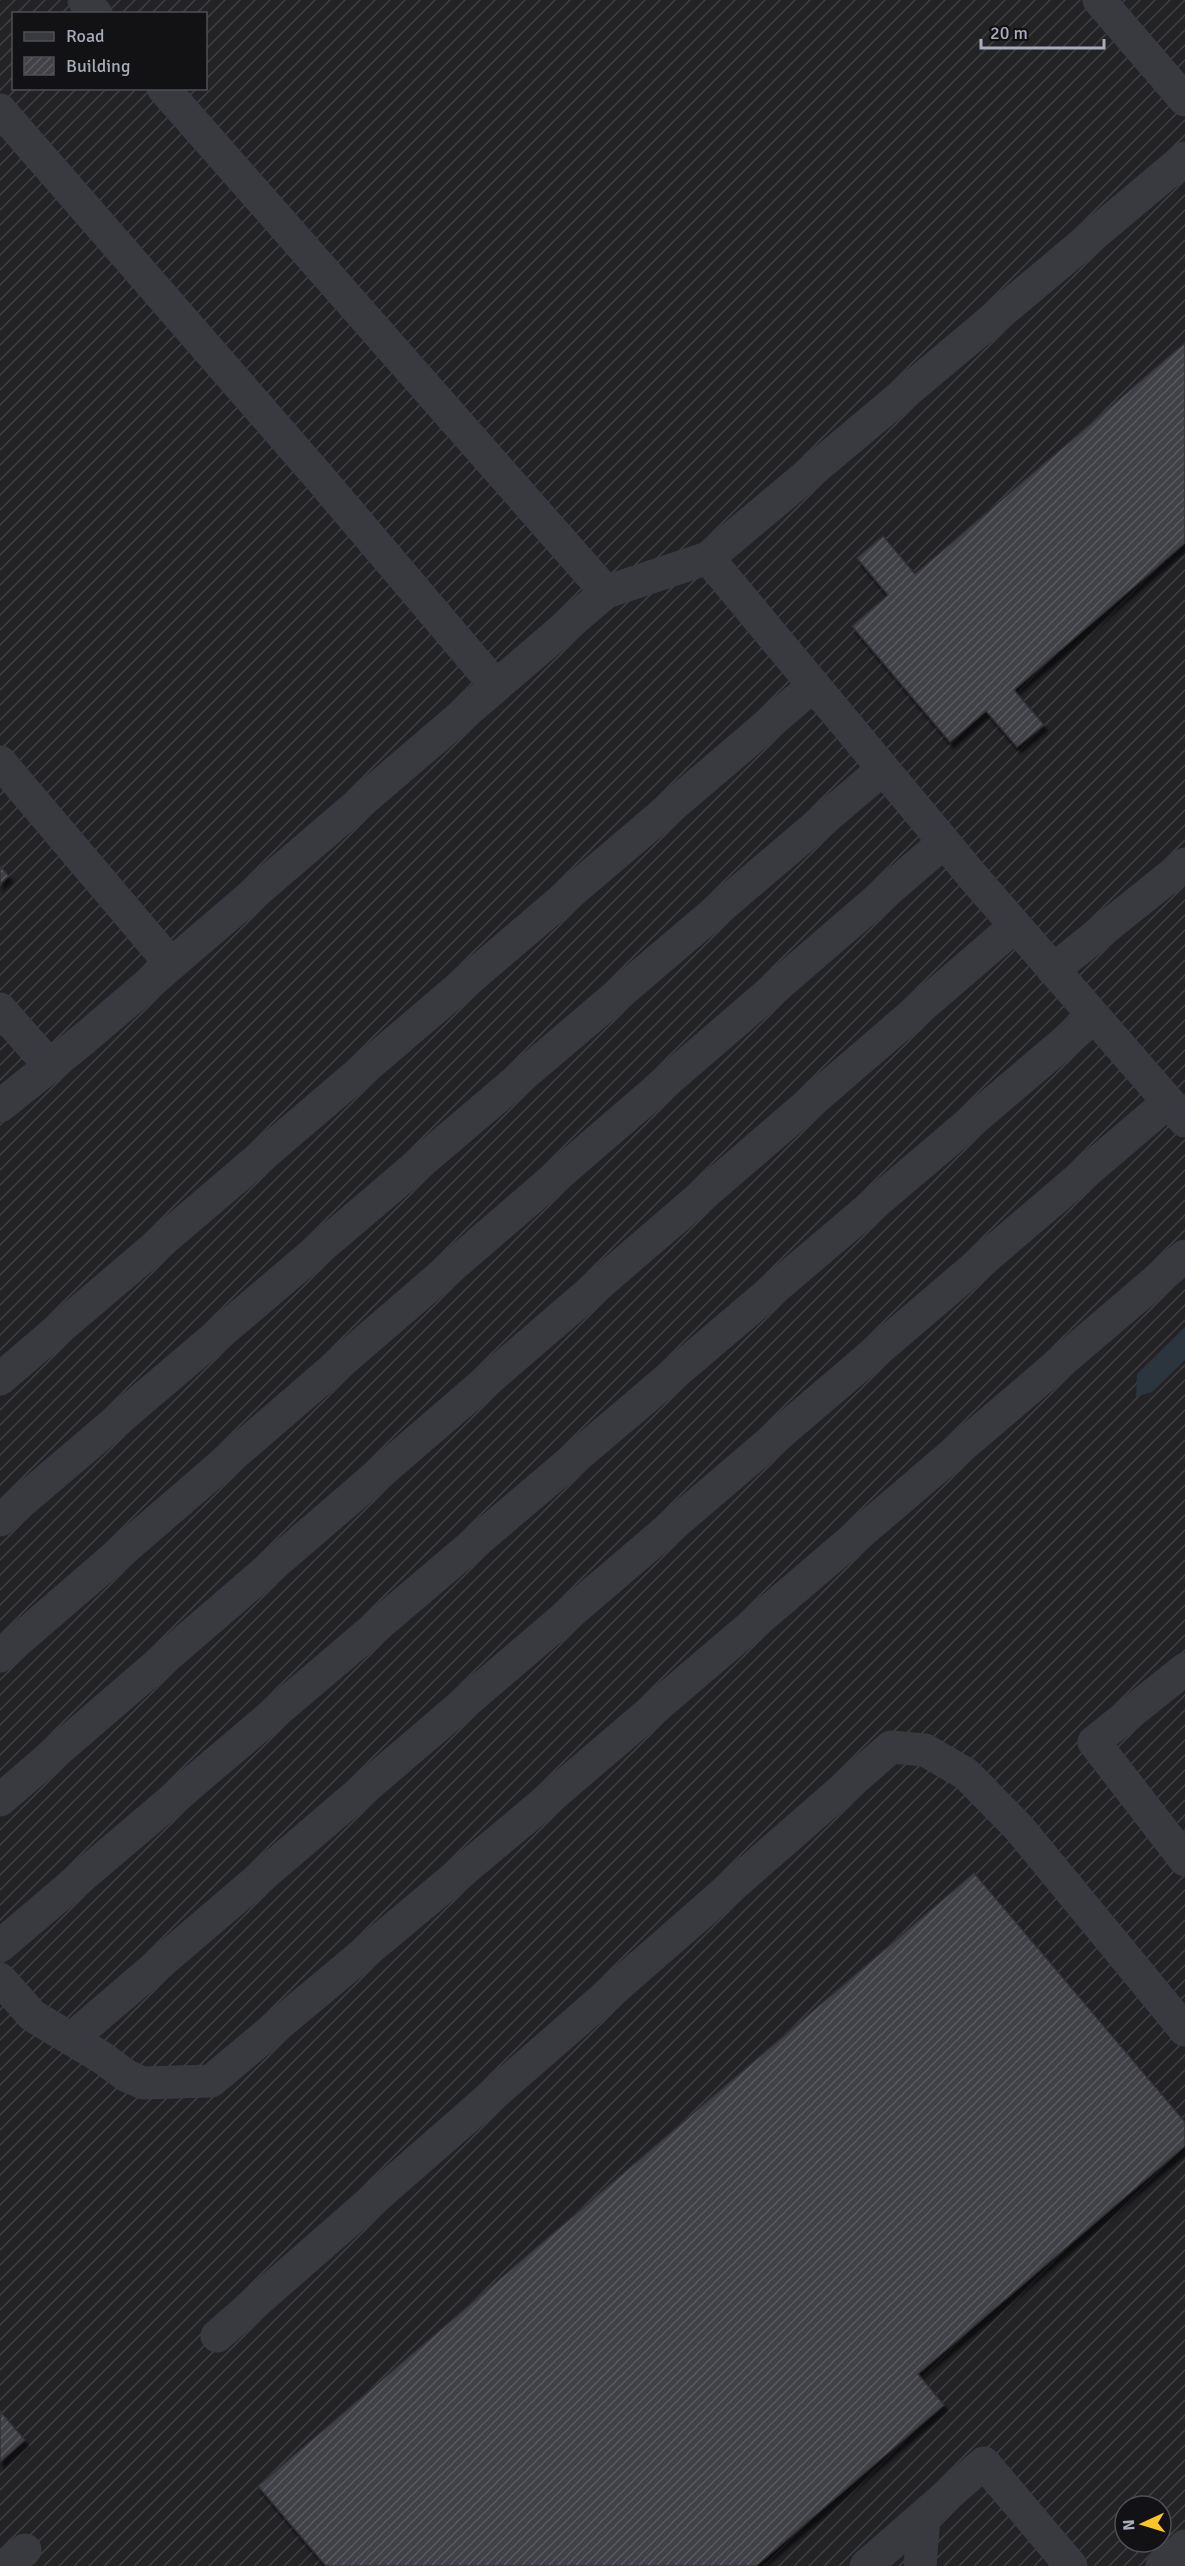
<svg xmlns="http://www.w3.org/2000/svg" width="1185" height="2566" font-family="Signika,sans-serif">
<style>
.industrial{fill:url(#industrial-furrows);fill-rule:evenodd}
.water{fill:#2b353e}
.building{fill:url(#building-hatch);stroke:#313135;stroke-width:1.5;filter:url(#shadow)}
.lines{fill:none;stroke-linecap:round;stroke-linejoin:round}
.minor{stroke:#393a40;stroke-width:33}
</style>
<defs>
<pattern id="industrial-furrows" width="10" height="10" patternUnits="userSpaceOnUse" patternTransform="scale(1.5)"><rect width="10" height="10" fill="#232326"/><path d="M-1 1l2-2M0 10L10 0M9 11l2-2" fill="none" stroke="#404043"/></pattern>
<pattern id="building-hatch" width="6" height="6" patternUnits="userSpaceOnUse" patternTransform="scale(1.5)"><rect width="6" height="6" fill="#414146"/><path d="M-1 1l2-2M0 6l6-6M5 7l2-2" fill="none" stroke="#5a5a5f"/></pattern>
<filter id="shadow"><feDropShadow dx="3.5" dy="6" stdDeviation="1.5" flood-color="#0009"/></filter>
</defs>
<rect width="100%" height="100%" fill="#171719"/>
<path class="industrial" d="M0 0H1185V2566H0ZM14 14H206V88H14ZM1125 2506H1161V2542H1125Z"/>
<path class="water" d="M1185 1327V1360L1152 1392 1136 1397 1137 1374Z"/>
<g class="building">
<path d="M1185 343V543L1014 690 1044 725 1017 747 986 711 950 742 852 626 888 595 857 558 883 536 915 574Z"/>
<path d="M0 866 9 876 0 884Z"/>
<path d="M974 1873 1185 2122V2146L918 2374 944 2405 756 2566H326L258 2486Z"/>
<path d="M0 2411 25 2440 0 2462Z"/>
</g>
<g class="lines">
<g class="minor">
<path d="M84 0 96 14"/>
<path d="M1099 0 1185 100"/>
<path d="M163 88 606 592 708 558"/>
<path d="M0 110 319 477 496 686"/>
<path d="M1185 158 708 558 974 878 1185 1121"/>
<path d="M0 762 171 964"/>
<path d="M1053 970 1185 864"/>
<path d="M0 1009 50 1066"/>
<path d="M0 1106 85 1038 606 592"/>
<path d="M0 1379 814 685"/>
<path d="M0 1520 883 769"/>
<path d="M0 1656 944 842"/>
<path d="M1185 1669 1094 1742 1185 1860"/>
<path d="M0 1800 1015 926"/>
<path d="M0 1946 1094 1017"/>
<path d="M0 1979 33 2016 101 2057 127 2076 143 2083 211 2081 527 1817 1185 1256"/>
<path d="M71 2039 1168 1102"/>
<path d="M217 2336 891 1747 925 1750 966 1774 1019 1828 1185 2030"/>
<path d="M6 2566 25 2550"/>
<path d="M866 2566 984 2463 1071 2566"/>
<path d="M920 2566 924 2516"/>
<path d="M1162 2566 1185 2546"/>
</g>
</g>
<rect x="12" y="12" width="195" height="78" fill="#121214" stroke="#4e5056" stroke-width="1.5"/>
<rect x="24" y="32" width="30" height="9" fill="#393a40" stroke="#4e5056" stroke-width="1.5"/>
<text x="66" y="42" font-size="18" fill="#a8acba">Road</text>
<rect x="24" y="57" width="30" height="18" fill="url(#building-hatch)" stroke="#4e5056" stroke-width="1.5"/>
<text x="66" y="72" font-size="18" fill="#a8acba">Building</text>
<g transform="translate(1143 2524) rotate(266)"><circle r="28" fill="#121214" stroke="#4e5056" stroke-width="1.5"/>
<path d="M0-4.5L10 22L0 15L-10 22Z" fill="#ffc429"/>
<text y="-9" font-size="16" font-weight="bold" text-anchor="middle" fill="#a8acba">N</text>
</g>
<path d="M981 39v9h123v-9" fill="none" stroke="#a8acba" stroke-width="3"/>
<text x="990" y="39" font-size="18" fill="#a8acba" stroke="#121214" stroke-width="4.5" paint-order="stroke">20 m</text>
</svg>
